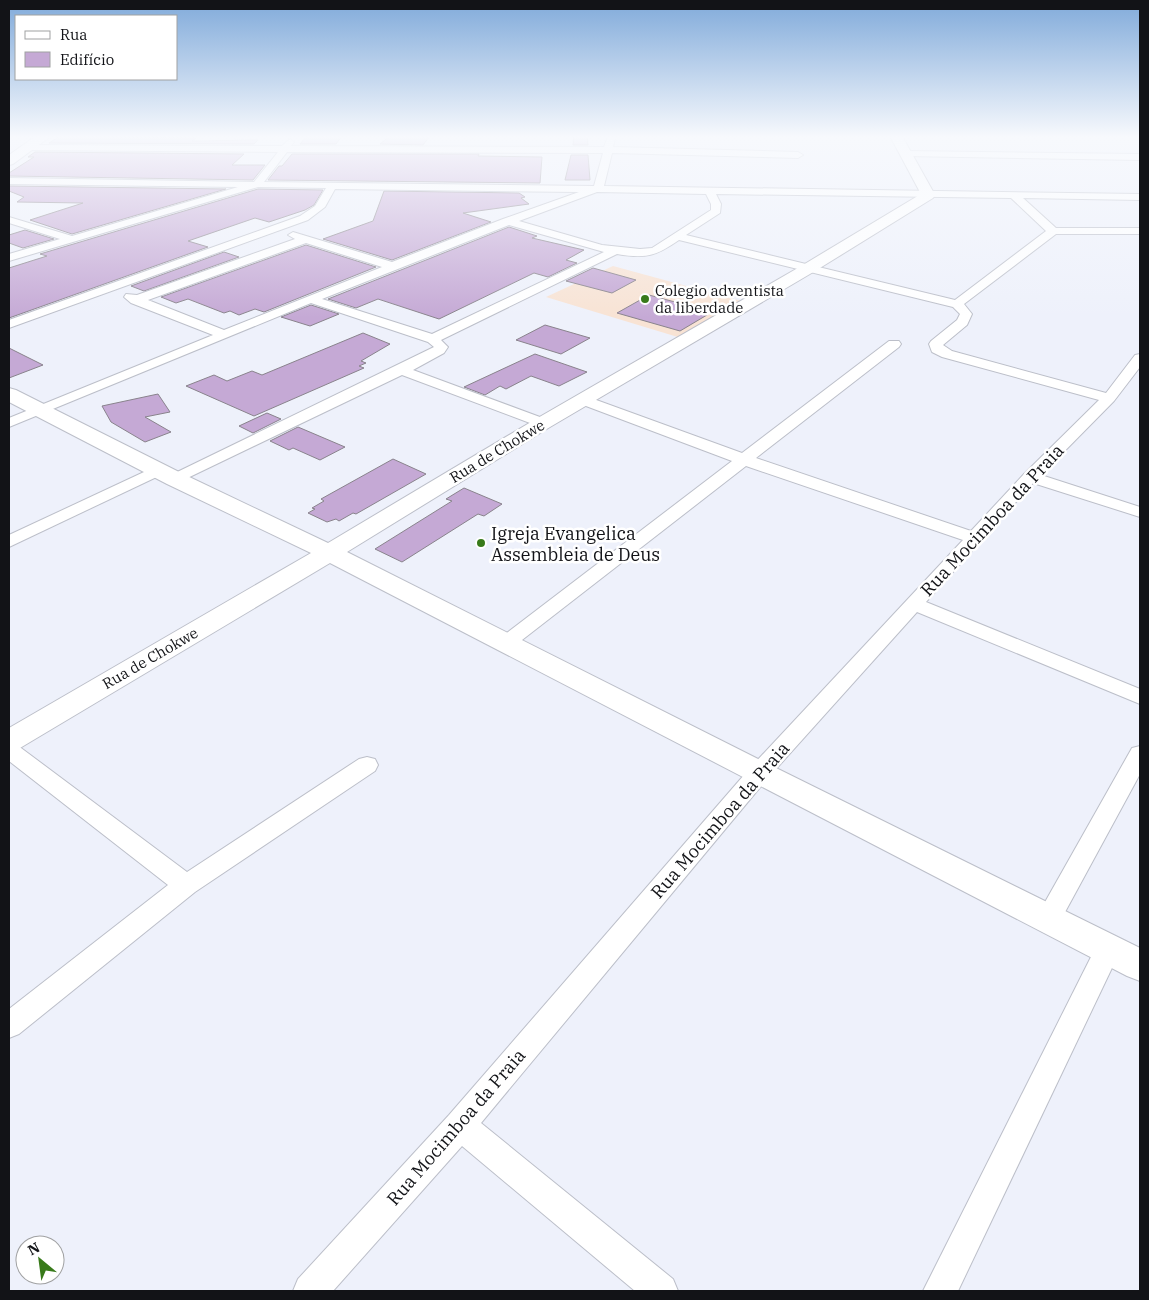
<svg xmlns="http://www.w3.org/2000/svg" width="1149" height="1300" font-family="'IBM Plex Serif',serif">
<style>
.education{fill:#f8e3d4}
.building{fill:#c5a9d5;stroke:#89838c}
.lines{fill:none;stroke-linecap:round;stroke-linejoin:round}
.street-casing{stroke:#bcbfc9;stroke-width:2}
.secondary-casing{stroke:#bcbfc9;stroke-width:2}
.street{fill:#fff;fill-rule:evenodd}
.secondary{fill:#fff;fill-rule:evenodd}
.poi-dot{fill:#387a1a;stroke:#fff;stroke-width:2}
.labels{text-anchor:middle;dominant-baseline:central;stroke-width:5;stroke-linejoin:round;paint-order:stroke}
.far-poi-label{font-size:15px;fill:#121317;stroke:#fff;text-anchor:start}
.far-street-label{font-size:15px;fill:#121317;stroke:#fff}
.street-label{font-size:18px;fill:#121317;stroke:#fff}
.poi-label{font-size:18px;fill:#121317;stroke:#fff;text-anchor:start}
</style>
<rect width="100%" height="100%" fill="#eef1fb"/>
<path class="education" d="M613 266 745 302 681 338 546 297Z"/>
<g class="building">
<path d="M60 136 196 138 192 141 258 140 254 144 49 143Z"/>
<path d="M307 136H342L336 144H300Z"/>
<path d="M390 136H407L429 137 423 145 380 144Z"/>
<path d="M574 136H587L588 145H573Z"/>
<path d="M35 152 244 154 232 165H265L253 180 9 176V173L34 157H28Z"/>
<path d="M292 154H479L478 156 542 157 540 183 268 180 279 166H282Z"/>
<path d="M571 155H588L590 180H565Z"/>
<path d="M9 186 226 189 72 234 30 220 83 203 17 202 24 197 9 191Z"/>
<path d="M258 189 323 190 314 205 305 210 269 222 255 218 188 241 208 247 9 318V268L47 256 40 254Z"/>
<path d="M384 191 519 193 525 197 521 198 529 204 463 213 491 222 392 260 323 239 373 221Z"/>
<path d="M509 227 537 236 532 238 584 250 566 260 577 263 548 277 534 273 439 319 378 299 356 308 328 299Z"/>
<path d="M25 230 54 239 23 248 9 243V235Z"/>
<path d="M306 245 376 267 264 312 255 309 239 315 230 311 224 313 188 299 176 303 161 297Z"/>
<path d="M224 252 239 257 144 291 131 286Z"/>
<path d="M593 268 636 280 612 293 566 281Z"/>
<path d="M649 295 712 312 680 331 617 313Z"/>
<path d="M311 305 339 314 310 326 281 317Z"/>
<path d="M545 325 590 338 561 354 516 340Z"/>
<path d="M363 333 390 344 361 361 366 363 359 366 364 368 254 416 186 386 214 375 227 381 252 371 262 375Z"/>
<path d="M9 348 43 365 9 378Z"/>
<path d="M535 354 587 372 559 386 531 376 506 389 500 386 485 395 464 387Z"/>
<path d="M158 394 170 412 145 417 171 432 145 442 111 422 102 406Z"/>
<path d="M267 413 281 419 253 433 239 426Z"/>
<path d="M298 427 345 447 320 460 293 448 289 450 270 441Z"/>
<path d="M393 459 426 474 356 514 353 513 339 521 336 519 327 522 308 513 315 509 312 508 324 501 321 499Z"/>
<path d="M464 488 502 504 484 516 478 514 402 562 375 549 452 501 446 499Z"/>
</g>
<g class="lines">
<g class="street-casing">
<g id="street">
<path d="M608 136 615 138 613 147 798 152 803 155 798 158 612 153 604 186 1140 194V200L1023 198 1056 228H1140V234H1056L964 304 972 314 967 325 943 345 952 351 1106 393 1135 355 1140 354V367L1114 401 1041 475 1140 507V517L1033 483 926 602 1140 689V704L917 612 767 779 481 1123 673 1279 678 1291H635L462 1146 333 1291H293L298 1279 449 1115 751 767 963 540 746 466 513 647 506 649 499 647 496 643 499 639 732 461 578 403 576 400 578 397H588L742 453 889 341H899L901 344 899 347 756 458 971 531 1024 474 1099 400 942 357 932 352 929 344 931 341 957 320 960 314 953 307 679 240C656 256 646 259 617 254L441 340 448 347 444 353 413 370 548 420 550 423 548 426H538L402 375 175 484 169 482 167 479 169 476 434 347 428 342 311 303 9 427V418L213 335 131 303 124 297 126 294 137 295 295 239 288 235 293 232 392 262 503 219 579 192 335 189 325 207 308 220 9 328V320L300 216 315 206 326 188 258 187 9 261V254L60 239 9 223V217L72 236 238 187 9 184V178L254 182 278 152 26 150 25 148 29 145 282 146 290 139 294 142 291 146 604 147ZM287 152 603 153 594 186 264 182ZM597 192 706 194 711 204V210L652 248 640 249 602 245 519 221ZM716 194 1011 198 1046 231 955 300 686 235 720 213 721 204ZM509 225 604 252 432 334 322 299ZM306 243 382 267 224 330 148 300Z"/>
<path d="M907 151 1140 154V160L904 156 902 154Z"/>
<path d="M159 465 165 467 167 470 165 473 9 547V535Z"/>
<path d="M9 742 17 745 187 872 359 759 367 757 375 759 378 765 375 771 195 892 19 1034 9 1038V1009L168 885 9 761Z"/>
<path d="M1140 746V774L1058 925 1049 929 1040 925 1036 918 1040 911 1132 748Z"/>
<path d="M1108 938 1117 941 1121 949 958 1291H923L1099 941Z"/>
</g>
</g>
<g class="secondary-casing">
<g id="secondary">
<path d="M36 136H51L13 164 9 165V155Z"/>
<path d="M890 136H902L935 195 933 198 815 271 550 427 347 552 770 765 1140 948V981L1127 976 330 563 20 748 9 751V728L311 553 167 484 9 402V388L16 390 183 474 328 543 536 419 803 265 921 194Z"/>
</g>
</g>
<use href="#street" class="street"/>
<use href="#secondary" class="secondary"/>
</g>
<linearGradient id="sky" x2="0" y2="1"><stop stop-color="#80aada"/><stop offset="0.43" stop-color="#f7f9fd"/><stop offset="1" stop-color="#f7f9fd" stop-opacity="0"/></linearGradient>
<rect width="1149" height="318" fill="url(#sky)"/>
<g class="poi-dot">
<circle cx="645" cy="299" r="5"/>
<circle cx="481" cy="543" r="5"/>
</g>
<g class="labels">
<g class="far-poi-label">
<text x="655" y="290">Colegio adventista<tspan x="655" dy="17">da liberdade</tspan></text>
</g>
<g class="far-street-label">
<text transform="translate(497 451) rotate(-31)">Rua de Chokwe</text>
<text transform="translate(150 658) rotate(-30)">Rua de Chokwe</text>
</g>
<g class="street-label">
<text transform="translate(992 520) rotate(-47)">Rua Mocimboa da Praia</text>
<text transform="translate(720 820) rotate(-49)">Rua Mocimboa da Praia</text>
<text transform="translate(456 1127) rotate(-49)">Rua Mocimboa da Praia</text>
</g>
<g class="poi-label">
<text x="491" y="533">Igreja Evangelica<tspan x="491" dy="21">Assembleia de Deus</tspan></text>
</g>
</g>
<rect width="1149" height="1300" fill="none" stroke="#121317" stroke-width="20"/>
<rect x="15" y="15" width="162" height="65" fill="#ffffff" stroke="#a0a1a2"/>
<rect x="25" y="31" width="25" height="8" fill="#ffffff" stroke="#a0a1a2"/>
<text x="60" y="40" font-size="15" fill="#121317">Rua</text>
<rect x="25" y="52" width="25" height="15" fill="#c5a9d5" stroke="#a0a1a2"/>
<text x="60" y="65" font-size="15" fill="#121317">Edifício</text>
<g transform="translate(40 1260) rotate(331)"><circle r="24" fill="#ffffff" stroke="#a0a1a2"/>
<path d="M0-4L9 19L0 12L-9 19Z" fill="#387a1a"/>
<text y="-8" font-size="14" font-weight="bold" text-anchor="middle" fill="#121317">N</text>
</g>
</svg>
